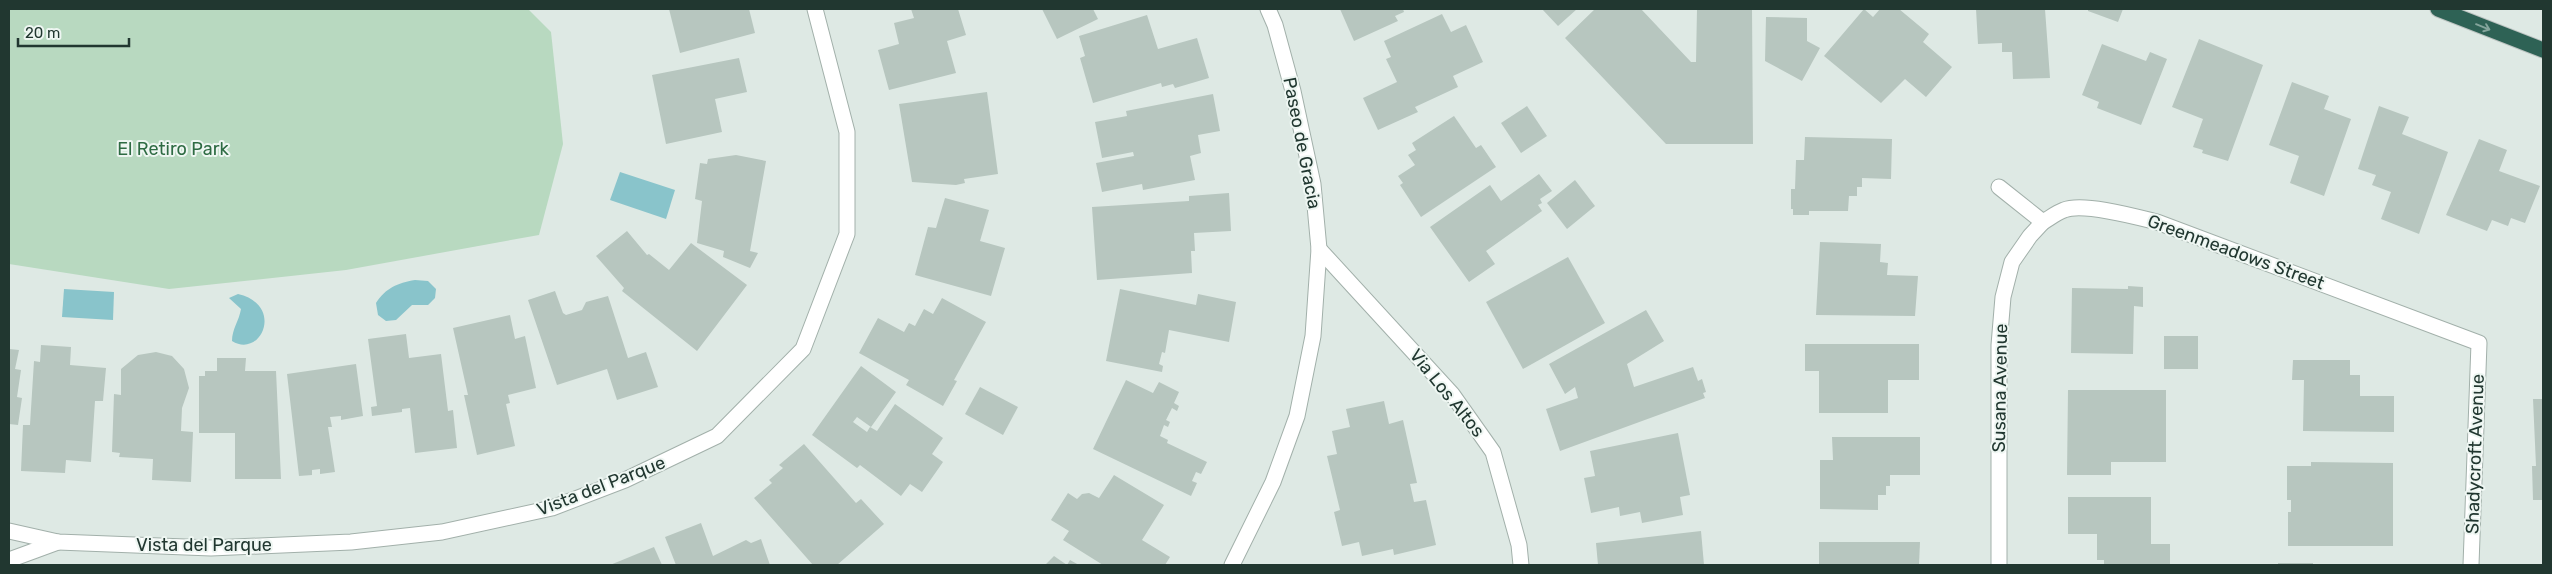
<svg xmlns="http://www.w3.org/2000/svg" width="2552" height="574" font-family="Rubik,sans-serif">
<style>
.green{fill:#b8d9c0}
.water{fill:#89c4cb}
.building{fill:#b7c6bf}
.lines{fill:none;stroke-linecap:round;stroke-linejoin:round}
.minor-casing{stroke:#a2b0aa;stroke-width:17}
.highway-casing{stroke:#bcc3c1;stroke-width:17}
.minor{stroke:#fff;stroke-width:15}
.highway{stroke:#2e6255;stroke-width:15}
.oneway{stroke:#84a59c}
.labels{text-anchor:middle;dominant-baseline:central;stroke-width:4;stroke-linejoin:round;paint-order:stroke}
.street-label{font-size:18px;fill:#213730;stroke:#eef6f2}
.park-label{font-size:18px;fill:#2e6b43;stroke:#eef6f2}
</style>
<rect width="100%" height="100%" fill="#dee9e4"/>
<path class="green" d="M9 9H528L551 32 563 144 539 235 346 270 169 289 9 264Z"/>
<g class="water">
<path d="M620 172 675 190 666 219 610 200Z"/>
<path d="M415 280 428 281 436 289 435 298 428 305H412L396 320 386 321 378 315 376 303C386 288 397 283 415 280Z"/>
<path d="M64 289 114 292 113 320 62 317Z"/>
<path d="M238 294C285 305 261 359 232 341 232 329 239 321 241 309L229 298Z"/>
</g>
<g class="building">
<path d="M669 9H749L755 33 680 53Z"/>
<path d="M911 9H958L966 35 947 41 956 73 889 90 878 50 899 44 894 23 914 18Z"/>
<path d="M1042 9H1093L1098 19 1057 39Z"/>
<path d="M1340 9H1403L1404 12 1395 16 1398 21 1354 41Z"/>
<path d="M1542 9H1577L1558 26Z"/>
<path d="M1595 9H1641L1691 62H1696L1697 9H1752L1753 144H1666L1565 38Z"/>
<path d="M1864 9 1873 17 1880 9H1899L1929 34 1923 42 1952 67 1926 97 1905 79 1881 103 1824 56Z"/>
<path d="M1976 9H2045L2050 78 2013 79 2012 52H2002V43L1978 44Z"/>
<path d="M2088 9H2123L2118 22 2088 11Z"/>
<path d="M1442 14 1451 32 1466 25 1483 62 1453 76 1458 87 1415 107 1418 112 1378 130 1363 98 1397 82 1386 59 1391 57 1384 41Z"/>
<path d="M1147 15 1158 49 1197 38 1209 78 1175 88 1173 84 1162 87 1161 83 1093 103 1080 58 1085 56 1079 36Z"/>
<path d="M1766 17 1807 18V41L1820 48 1802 81 1765 61Z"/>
<path d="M2199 39 2263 65 2228 161 2202 153 2203 150 2193 147 2203 119 2172 107Z"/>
<path d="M2102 44 2146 61 2150 52 2167 59 2141 125 2097 108 2099 102 2082 95Z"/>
<path d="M739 58 747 92 715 99 722 132 666 144 652 75Z"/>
<path d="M2292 82 2329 96 2324 109 2351 119 2324 196 2290 183 2299 156 2269 145Z"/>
<path d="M987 92 998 174 964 179 965 183 956 185 912 182 899 104Z"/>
<path d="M1213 94 1220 131 1198 135 1201 153 1190 156 1195 180 1143 190 1142 184 1102 192 1096 163 1134 156 1133 152 1102 158 1095 122 1127 116 1126 111Z"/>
<path d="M1527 106 1547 136 1521 153 1501 123Z"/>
<path d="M2379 106 2409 117 2402 134 2448 152 2419 234 2381 219 2391 192 2372 185 2376 175 2358 169Z"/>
<path d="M1454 116 1476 148 1481 145 1496 167 1421 217 1400 185 1403 183 1398 176 1415 165 1408 155 1416 150 1412 143Z"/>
<path d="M1805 137 1892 139 1891 179 1862 178V187H1857V196H1849L1848 211H1809V215H1793V209H1791V189H1795L1796 160H1804Z"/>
<path d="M2479 139 2507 150 2499 171 2540 186 2525 223 2511 218 2508 226 2492 220 2487 231 2446 215Z"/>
<path d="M736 155 766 161 750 251 758 253 750 268 723 257 724 251 697 243 702 201 695 199 700 163 707 164 708 159Z"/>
<path d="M1539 174 1552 191 1540 199 1542 203 1538 205 1542 211 1486 251 1495 264 1469 282 1430 227 1490 185 1501 201Z"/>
<path d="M1575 180 1595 206 1567 229 1547 203Z"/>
<path d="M1229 193 1231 231 1194 233 1195 251H1191L1192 273 1097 280 1092 207 1189 201V196Z"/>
<path d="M945 198 989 210 980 241 1005 248 991 296 915 275 928 227 936 228Z"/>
<path d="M627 231 647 255 649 254 669 270 691 243 747 285 697 351 622 291 624 288 596 256Z"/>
<path d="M1820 242 1881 244 1880 262 1888 263 1887 275 1918 276 1915 316 1816 315Z"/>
<path d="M1568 257 1605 323 1523 369 1486 302Z"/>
<path d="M2128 286 2143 287V307L2134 306 2133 354 2071 353 2072 288 2128 289Z"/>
<path d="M1120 289 1196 305 1198 294 1236 302 1229 342 1169 330 1165 353 1162 352 1159 364 1163 366 1162 372 1106 361Z"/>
<path d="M555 291 563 313 566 315 582 310 586 302 608 296 628 358 646 352 658 387 617 400 607 369 557 385 528 300Z"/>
<path d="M942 298 986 322 954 380 957 381 943 406 906 385 909 380 859 353 878 318 904 332 909 323 915 326 924 309 933 314Z"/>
<path d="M1646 310 1664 341 1627 364 1634 387 1693 367 1698 381 1702 379 1706 392 1703 393 1705 398 1560 451 1546 409 1578 398 1575 387 1565 394 1549 364Z"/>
<path d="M510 315 515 339 525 336 536 388 508 395 510 403 506 404 515 446 477 455 464 395H468L453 328Z"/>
<path d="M406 334 409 358 441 354 448 411 453 410 457 448 415 453 410 408 402 409V412L372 416 371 407 377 406 368 339Z"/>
<rect x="2164" y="336" width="34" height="33"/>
<path d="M1805 344H1919V380H1888V413H1819V371H1805Z"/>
<path d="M41 345 71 347 70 365 106 368 103 401H95L91 462 66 460 65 473 21 471 23 425H30L34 361 40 362Z"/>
<path d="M9 349 19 350 15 369 21 370 17 397 22 398 18 425 9 424Z"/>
<path d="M156 352 172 356 184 369 189 388 182 408 181 431 193 432 191 482 152 480 153 459 119 457 120 453 112 452 114 394 121 395V369L138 355Z"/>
<path d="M217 358H246L245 371H276L281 479H235V433H199V376H205V371H217Z"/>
<path d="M2293 360H2350V375H2360V396H2394V432L2303 431 2304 380H2292Z"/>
<path d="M356 364 363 416 341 420V416L330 417 332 427H328L335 472 320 474V469L312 470V475L299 476 287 374Z"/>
<path d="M861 366 896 392 871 427 857 417 853 422 867 432 870 427 877 431 895 404 943 438 932 454 943 462 922 492 910 484 901 496 860 465 857 468 812 435Z"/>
<path d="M1126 380 1153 393 1159 382 1179 392 1174 403 1179 406 1177 411 1172 408 1166 420 1170 422 1168 427 1164 425 1160 436 1168 440 1167 443 1207 462 1201 474 1196 472 1192 481 1197 483 1191 496 1093 449Z"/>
<path d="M980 387 1018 407 1003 435 965 414Z"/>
<path d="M2068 390H2166V462H2111V475H2067Z"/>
<path d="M2533 399H2543V500H2533L2532 466H2536Z"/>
<path d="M1384 401 1389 424 1403 420 1417 483 1410 484 1414 502 1426 500 1436 545 1394 555 1393 549 1362 556 1359 542 1342 546 1334 512 1340 510 1327 456 1337 454 1332 431 1350 427 1346 409Z"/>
<path d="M1678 433 1690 495 1680 497 1683 515 1642 523 1640 512 1620 516 1619 507 1591 513 1584 478 1595 476 1590 451Z"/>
<path d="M1832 437H1920V475H1890V486H1886V495H1878V510L1820 509V460H1833Z"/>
<path d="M804 444 856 503 861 499 884 524 837 565H813L754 498 772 483 769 480 783 468 779 465Z"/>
<path d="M2311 462 2393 463V546H2288V512H2291V500H2287V466H2311Z"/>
<path d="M1114 475 1164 505 1142 540 1170 557 1165 565H1103L1063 540 1069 531 1051 520 1068 493 1077 499 1082 494 1089 493 1099 498Z"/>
<path d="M2068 497H2151V544H2170V565H2104V560H2097V534H2068Z"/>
<path d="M701 523 713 556 746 540 751 543 761 539 770 565H676L665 537Z"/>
<path d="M1701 531 1704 565H1598L1596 543Z"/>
<path d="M1819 542H1920L1919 565H1819Z"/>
<path d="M654 547 662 565H610Z"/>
<path d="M1054 556 1067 565 1070 560 1079 565H1045Z"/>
<rect x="2278" y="563" width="35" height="2"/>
</g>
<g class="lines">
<g class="minor-casing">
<g id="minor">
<path d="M1999 187 2043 222C2050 218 2056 213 2064 210 2083 202 2137 217 2157 222L2479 343 2471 565"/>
<path d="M1319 249 1452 394 1493 452 1519 545 1521 565"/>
<path d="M9 531 58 542 211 548 351 542 442 532 552 508 625 480 717 436 803 349 847 234V132L815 9"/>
<path d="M9 560 58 542"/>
<path d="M1232 565 1273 482 1297 416 1313 336 1319 249 1313 184 1293 91 1275 25 1268 9"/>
<path d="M1999 565V345L2003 297 2012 262 2030 236 2043 222"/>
</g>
</g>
<g class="highway-casing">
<path id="highway" d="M2438 9 2543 50"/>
</g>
<use href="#minor" class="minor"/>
<use href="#highway" class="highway"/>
</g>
<defs><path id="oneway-shaft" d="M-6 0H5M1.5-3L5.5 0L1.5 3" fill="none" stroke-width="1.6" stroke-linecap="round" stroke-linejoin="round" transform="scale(1.25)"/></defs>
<use class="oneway" href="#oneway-shaft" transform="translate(2483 27) rotate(22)"/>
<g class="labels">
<g class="street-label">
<text transform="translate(1302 143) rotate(79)">Paseo de Gracia</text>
<text transform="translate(2236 252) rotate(20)">Greenmeadows Street</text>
<text transform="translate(2000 388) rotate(-89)">Susana Avenue</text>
<text transform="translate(1447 393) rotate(51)">Via Los Altos</text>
<text transform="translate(2475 454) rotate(-88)">Shadycroft Avenue</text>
<text transform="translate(601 486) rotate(-21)">Vista del Parque</text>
<text x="204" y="545">Vista del Parque</text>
</g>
<g class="park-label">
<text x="173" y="149">El Retiro Park</text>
</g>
</g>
<rect width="2552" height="574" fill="none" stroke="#213730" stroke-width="20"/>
<path d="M18 38v8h111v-8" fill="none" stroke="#213730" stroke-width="2.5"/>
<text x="25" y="38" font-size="15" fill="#213730" stroke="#eef6f2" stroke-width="4" paint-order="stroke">20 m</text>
</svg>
